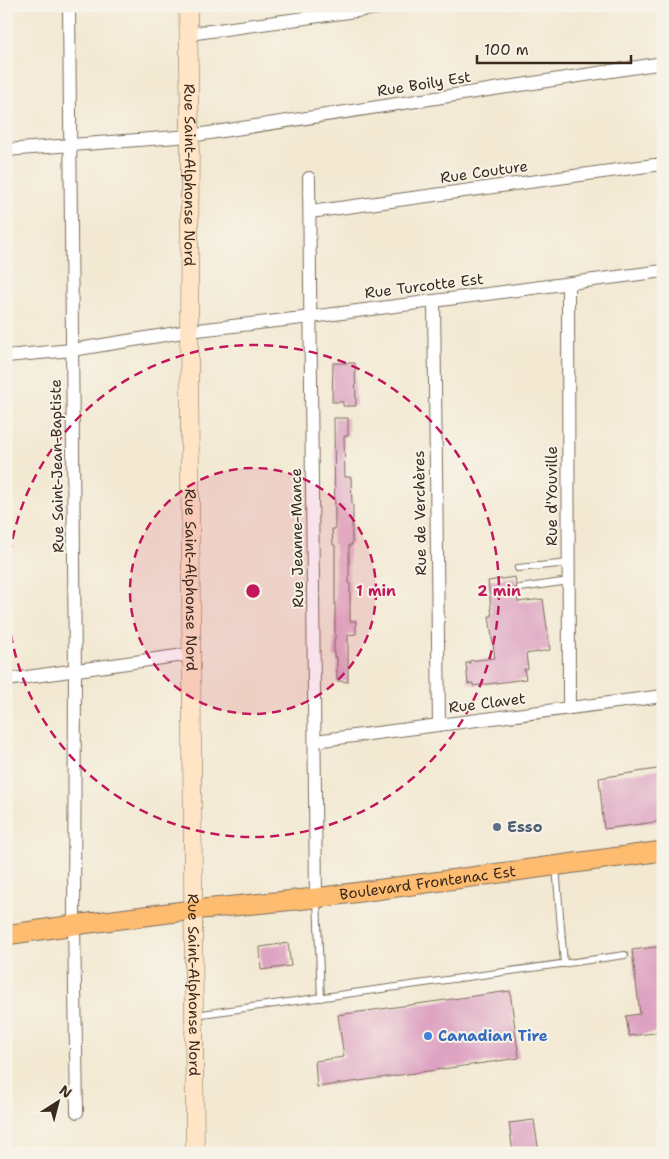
<svg xmlns="http://www.w3.org/2000/svg" width="669" height="1159" font-family="'Shantell Sans',sans-serif">
<style>
.building{fill:#dda1c1}
.lines{fill:none;stroke-linecap:round;stroke-linejoin:round}
.lane-casing{stroke:#7b6d5d;stroke-width:8}
.street-casing{stroke:#7b6d5d;stroke-width:14}
.secondary-casing{stroke:#7b6d5d;stroke-width:19}
.primary-casing{stroke:#7b6d5d;stroke-width:21}
.lane{stroke:#fff;stroke-width:6}
.street{stroke:#fff;stroke-width:12}
.secondary{stroke:#ffe4c6;stroke-width:18}
.primary{stroke:#febc70;stroke-width:19}
.ring{fill:none;stroke:#c2185b;stroke-width:2.5;stroke-dasharray:9 6}
.service-dot{fill:#5c6f8a;stroke:#f7f3e8;stroke-width:2}
.shop-dot{fill:#3f7fe0;stroke:#f7f3e8;stroke-width:2}
.labels{text-anchor:middle;dominant-baseline:central;stroke-width:4;stroke-linejoin:round;paint-order:stroke}
.street-label{font-size:15px;fill:#3b2a1e;stroke:#f7f3e8}
.service-label{font-size:15px;font-weight:bold;fill:#4e5e75;stroke:#f7f3e8;text-anchor:start}
.shop-label{font-size:15px;font-weight:bold;fill:#366cbe;stroke:#f7f3e8;text-anchor:start}
.centre{fill:#c2185b;stroke:#f7f3e8;stroke-width:2.5}
.ring-label{font-size:15px;text-anchor:middle;font-weight:bold;fill:#c2185b;stroke:#f7f3e8;stroke-width:4;stroke-linejoin:round;paint-order:stroke}
</style>
<rect width="100%" height="100%" fill="#f7f3e8"/>
<filter id="ink" filterUnits="userSpaceOnUse"><feTurbulence type="fractalNoise" baseFrequency=".02" numOctaves="2"/><feDisplacementMap in="SourceGraphic" scale="10" xChannelSelector="R" yChannelSelector="G"/><feConvolveMatrix kernelMatrix="1 2 1 2 8 2 1 2 1" color-interpolation-filters="sRGB"/></filter>
<filter id="wash" filterUnits="userSpaceOnUse"><feTurbulence type="fractalNoise" baseFrequency=".0096" numOctaves="4" result="noise"/><feDisplacementMap in="SourceGraphic" scale="20" xChannelSelector="R" yChannelSelector="G"/><feGaussianBlur stdDeviation="1.12" result="paint"/><feColorMatrix in="noise" values="0 0 0 0 0 0 0 0 0 0 0 0 0 0 0 0 0 1.4 0 .05"/><feComposite in="paint" operator="in"/></filter>
<g filter="url(#wash)">
<rect width="100%" height="100%" fill="#f3e9d3"/>
<g id="blocks">
<g class="building">
<path d="M333 363H355L356 406H343V402H332Z"/>
<path d="M334 418H348V436H344L345 477H351L352 505H353V520H352V545H349V583H350V621H356V634L348 635V682L337 681V657H334V639H335V545H333L332 529H335Z"/>
<path d="M515 577 516 585 515 588 517 592 518 602 543 599 550 650 526 654 528 669H524L526 679 473 686V683L468 684 466 663H470L469 661 495 658 489 616H492L488 581Z"/>
<path d="M663 768V821L604 829 599 778Z"/>
<path d="M288 943 291 966 261 970 260 947Z"/>
<path d="M663 946V1032L629 1036 626 1016 640 1014 632 950Z"/>
<path d="M510 991 519 1058 317 1087 315 1061 344 1057 338 1015Z"/>
<path d="M534 1120 539 1153H513L509 1123Z"/>
</g>
</g>
</g>
<g filter="url(#ink)">
<use href="#blocks" fill-opacity="0" stroke="#7b6d5d" stroke-width="1"/>
<g class="lines">
<g class="lane-casing">
<g id="lane">
<path d="M518 568 569 563"/>
<path d="M520 588 569 581"/>
<path d="M556 867 564 964"/>
<path d="M317 899 321 998"/>
<path d="M195 1015 625 955"/>
</g>
</g>
<g class="street-casing">
<g id="street">
<path d="M69 6 75 671 74 925 77 1112"/>
<path d="M189 34 392 6"/>
<path d="M6 150 190 136 663 63"/>
<path d="M309 178 316 898"/>
<path d="M310 212 654 165H663"/>
<path d="M568 284 569 708"/>
<path d="M434 301 439 725"/>
<path d="M6 356 72 350 189 331 311 317 663 271"/>
<path d="M6 680 191 654"/>
<path d="M315 741 663 696"/>
</g>
</g>
<g class="secondary-casing">
<g id="secondary">
<path id="s1" d="M188 6 190 136 189 331 195 1153"/>
</g>
</g>
<g class="primary-casing">
<g id="primary">
<path id="s2" d="M6 935 74 925 192 910 316 898 663 851"/>
</g>
</g>
<use href="#lane" class="lane"/>
<use href="#street" class="street"/>
<use href="#secondary" class="secondary"/>
<use href="#primary" class="primary"/>
</g>
</g>
<circle cx="253" cy="591" r="123" fill="#c2185b" fill-opacity=".12"/>
<g class="ring">
<circle cx="253" cy="591" r="123"/>
<circle cx="253" cy="591" r="246"/>
</g>
<circle class="service-dot" cx="497" cy="827" r="5"/>
<circle class="shop-dot" cx="428" cy="1036" r="5"/>
<g class="labels">
<g class="street-label">
<text transform="translate(424 84) rotate(-9)">Rue Boily Est</text>
<text transform="translate(484 172) rotate(-8)">Rue Couture</text>
<text stroke="none"><textPath href="#s1" startOffset="169">Rue Saint-Alphonse Nord</textPath></text>
<text transform="translate(424 286) rotate(-7)">Rue Turcotte Est</text>
<text transform="translate(57 466) rotate(-91)">Rue Saint-Jean-Baptiste</text>
<text transform="translate(552 496) rotate(-90)">Rue d'Youville</text>
<text transform="translate(420 513) rotate(-91)">Rue de Verchères</text>
<text transform="translate(297 538) rotate(-91)">Rue Jeanne-Mance</text>
<text stroke="none"><textPath href="#s1" startOffset="574">Rue Saint-Alphonse Nord</textPath></text>
<text transform="translate(487 703) rotate(-7)">Rue Clavet</text>
<text stroke="none"><textPath href="#s2" startOffset="425">Boulevard Frontenac Est</textPath></text>
<text stroke="none"><textPath href="#s1" startOffset="979">Rue Saint-Alphonse Nord</textPath></text>
</g>
<g class="service-label">
<text x="507" y="827">Esso</text>
</g>
<g class="shop-label">
<text x="438" y="1036">Canadian Tire</text>
</g>
</g>
<circle cx="253" cy="591" r="8" class="centre"/>
<g class="ring-label">
<text x="376" y="596">1 min</text>
<text x="499" y="596">2 min</text>
</g>
<rect width="669" height="1159" fill="none" stroke="#f7f3e8" stroke-width="25"/>
<g transform="translate(58 1102) rotate(36)" stroke="#f7f3e8" stroke-width="4" paint-order="stroke">
<path d="M0-4L9 19L0 12L-9 19Z" fill="#3b2a1e"/>
<text y="-8" font-size="14" font-weight="bold" text-anchor="middle" fill="#3b2a1e">N</text>
</g>
<path d="M477 55v8h154v-8" fill="none" stroke="#3b2a1e" stroke-width="2.5"/>
<text x="484" y="55" font-size="15" fill="#3b2a1e" stroke="#f7f3e8" stroke-width="4" paint-order="stroke">100 m</text>
</svg>
